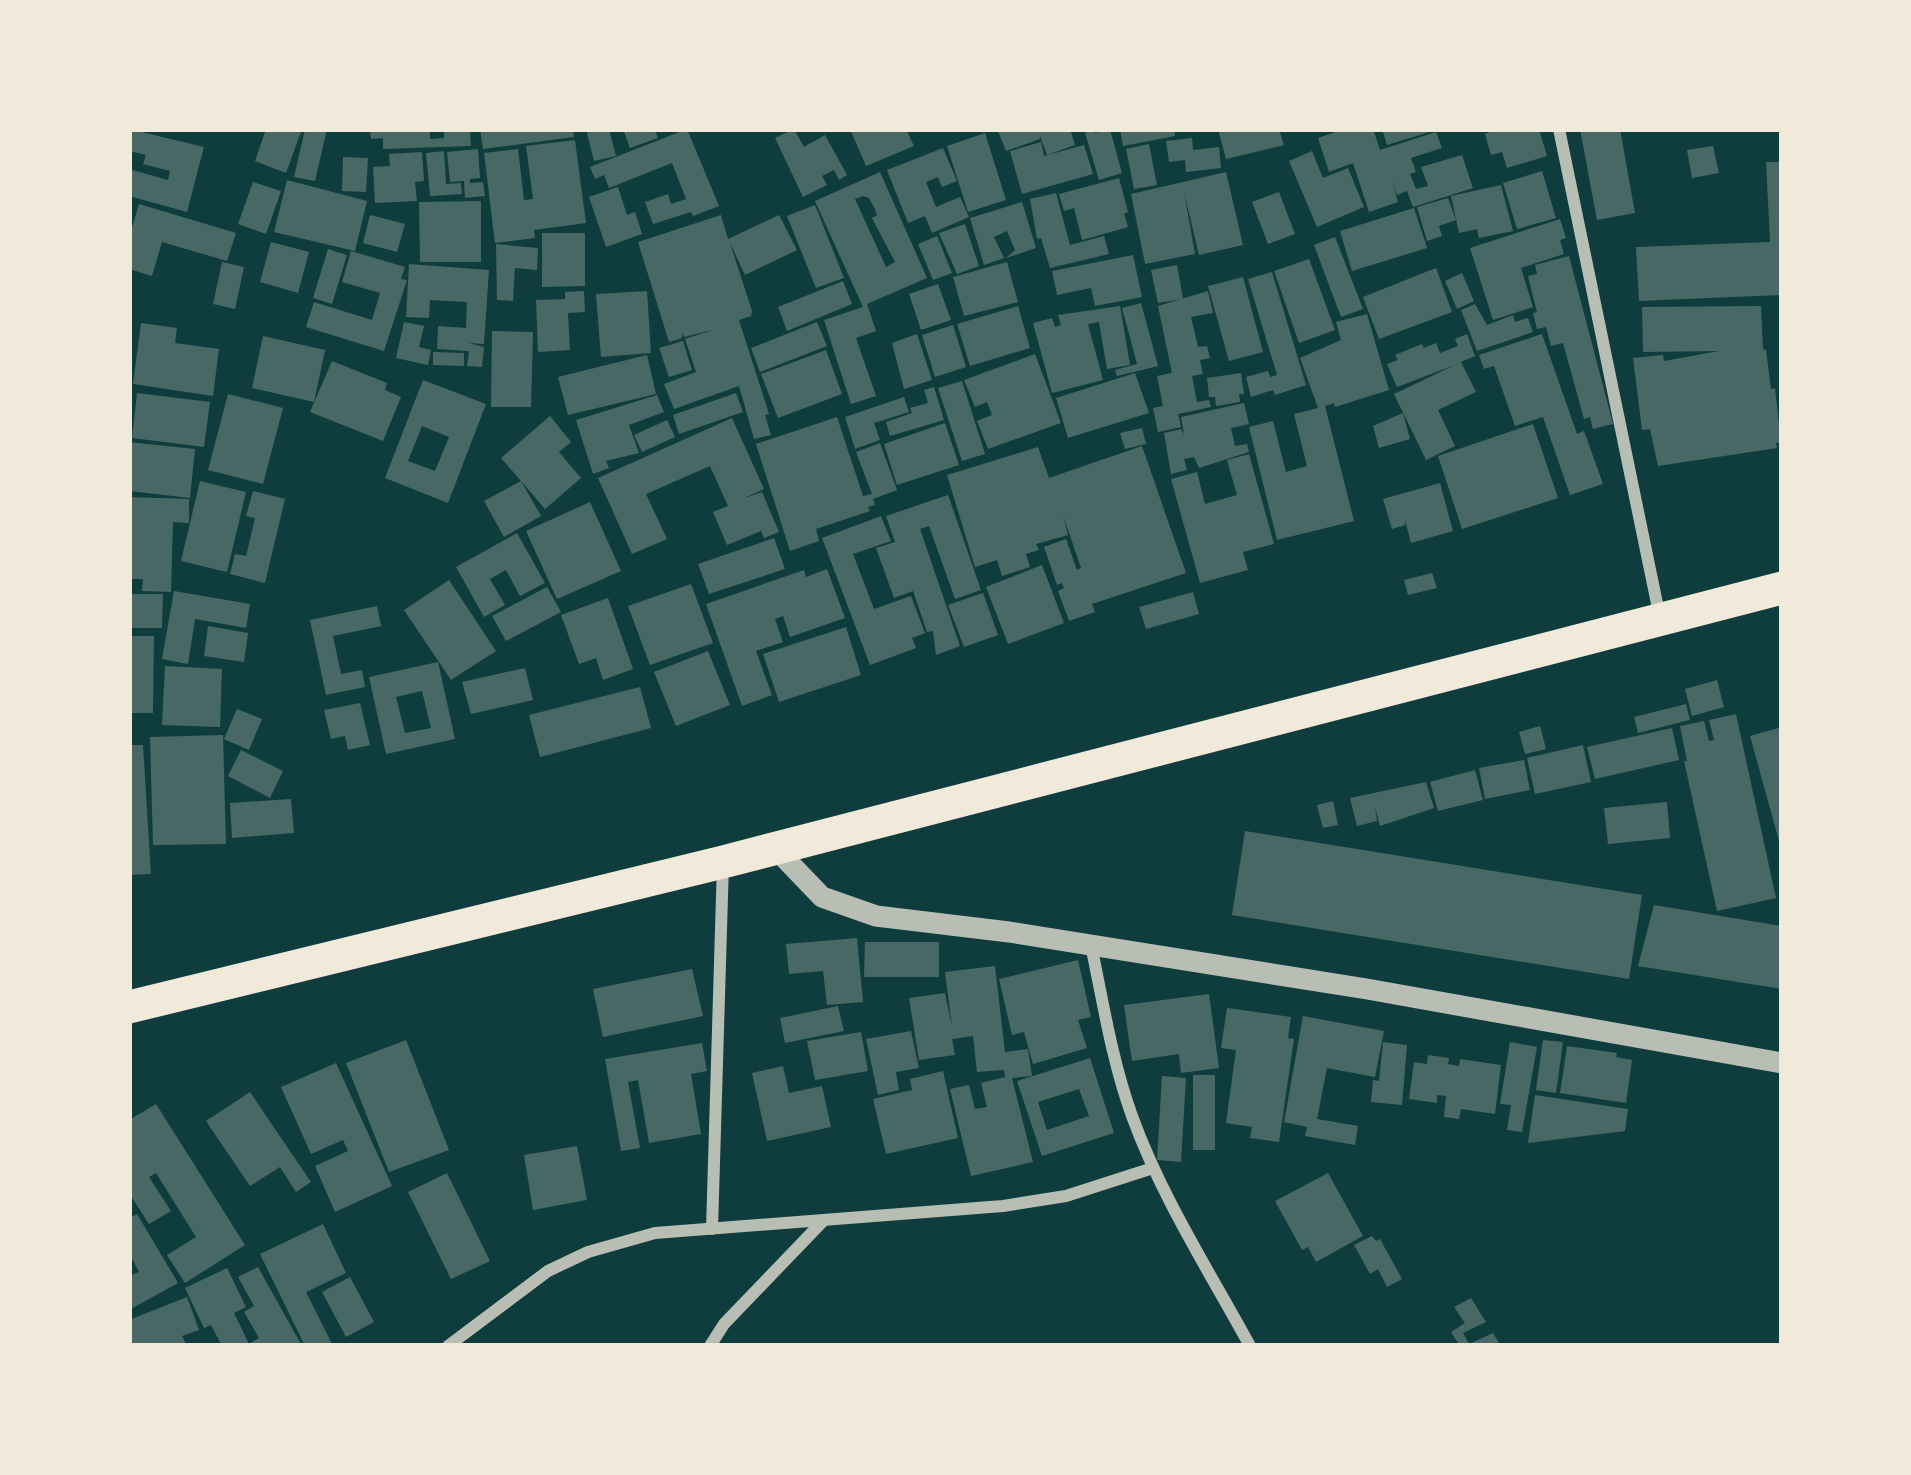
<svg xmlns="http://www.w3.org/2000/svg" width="1911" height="1475" font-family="Manrope,sans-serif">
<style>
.building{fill:#486865;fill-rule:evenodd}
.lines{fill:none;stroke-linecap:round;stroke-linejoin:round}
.minor{stroke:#b8beb3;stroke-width:12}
.tertiary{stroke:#b8beb3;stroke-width:21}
.trunk{stroke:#f1e9da;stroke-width:33}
</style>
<rect width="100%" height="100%" fill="#0f3d3e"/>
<g class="building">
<path d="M129 129 204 147 187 212 129 196V169L168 180 170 171 143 164 146 155 129 151Z"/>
<path d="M266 129H302L286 173 255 161Z"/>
<path d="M305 129H327L315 181 294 177Z"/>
<path d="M370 129H430V139L444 138V129H470L471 146 383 149V138L371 139Z"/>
<path d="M480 129H573L574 137 483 149Z"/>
<path d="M586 129H609L616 156 594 161Z"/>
<path d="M623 129H654L658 138 630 148Z"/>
<path d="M687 129 719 206 693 216 691 212 653 224 645 202 668 194 671 204 686 199 672 163 609 188 604 175 595 179 590 167Z"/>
<path d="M794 129 804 147 825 135 847 175 839 180 834 170 822 176 827 185 803 197 775 138Z"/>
<path d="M850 129H906L914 146 866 166Z"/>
<path d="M1005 129H1070L1075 145 1047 155 1040 136V139L1006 151 998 131Z"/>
<path d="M1084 129H1094L1095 133 1110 129 1122 173 1099 180Z"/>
<path d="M1120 129H1174L1175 136 1123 146Z"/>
<path d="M1218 129H1279L1284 145 1226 159Z"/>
<path d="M1344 129H1373L1380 150 1436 132 1442 148 1411 158 1416 172 1410 174 1416 189 1428 186 1421 167 1462 155 1473 188 1413 207 1407 191 1397 195 1392 180 1398 202 1369 212 1353 163 1329 172 1318 138Z"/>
<path d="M1382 129H1435L1436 130 1387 145Z"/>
<path d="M1496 129H1539L1547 156 1507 168 1502 152 1491 155 1485 134Z"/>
<path d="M1580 129H1620L1635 213 1597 220Z"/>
<path d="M985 133 1006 200 968 212 947 146Z"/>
<path d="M1192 138 1193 150 1219 147 1221 168 1186 172 1185 160 1169 162 1166 141Z"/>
<path d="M575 140 586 223 534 230 535 238 495 243 484 153 518 149 524 200 533 199 526 146Z"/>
<path d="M1041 142 1044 156 1084 145 1093 174 1022 194 1010 151Z"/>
<path d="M1149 144 1157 185 1134 189 1126 149Z"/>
<path d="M1713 146 1719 173 1692 178 1687 150Z"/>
<path d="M943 148 957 181 942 187 938 177 926 182 936 207 960 197 969 217 932 233 925 216 908 223 887 170Z"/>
<path d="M478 149 480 178 470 179V183L483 182 485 196 465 198 464 181 450 182 447 152Z"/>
<path d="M444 151 446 184 461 183 462 194 430 196 426 153Z"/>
<path d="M1312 151 1323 178 1348 168 1364 207 1317 227 1289 161Z"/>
<path d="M422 152 424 181 415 182 417 201 375 203 373 167 390 166 389 154Z"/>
<path d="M343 157 368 158 366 192 342 191Z"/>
<path d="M1766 162H1782V295L1639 301 1636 247 1770 242Z"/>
<path d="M1542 171 1556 218 1517 229 1503 183Z"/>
<path d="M880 172 927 278 867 304 876 331 856 338 876 396 851 404 824 320 863 307 815 201ZM863 196 869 198 875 209 877 215 872 218 895 262 886 267 855 199Z"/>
<path d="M1226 172 1243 245 1199 255 1184 192 1195 254 1145 264 1131 194Z"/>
<path d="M1119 178 1128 212 1124 214 1128 227 1082 240 1074 208 1064 211 1059 194Z"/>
<path d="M287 180 367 201 355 251 274 232Z"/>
<path d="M253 182 281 191 266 234 238 224Z"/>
<path d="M1501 185 1513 231 1479 238 1477 229 1459 233 1451 196Z"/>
<path d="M618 187 627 215 635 212 642 234 606 247 589 197Z"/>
<path d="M1279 192 1295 234 1268 244 1252 202Z"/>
<path d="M1056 193 1070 245 1104 236 1109 254 1050 268 1041 238 1037 239 1030 199Z"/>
<path d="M1448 198 1456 220 1439 226 1442 236 1427 241 1417 207Z"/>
<path d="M481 201V262H420L419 202Z"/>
<path d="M1022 202 1036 248 1006 258 1015 250 1007 231 994 237 1004 258 984 265 970 218Z"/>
<path d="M139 204 236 233 227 261 162 242 152 276 129 269V238Z"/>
<path d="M815 205 844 278 816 288 787 216Z"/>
<path d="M1414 208 1427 248 1352 271 1340 231Z"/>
<path d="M370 215 405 224 397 252 363 243Z"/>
<path d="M721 215 728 239 779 215 797 250 745 275 730 243 752 311 751 316 739 320 769 414 765 415 771 435 754 439 739 386 674 409 664 384 696 372 685 339 713 330 684 337 682 332V338L669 342 638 242Z"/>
<path d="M1560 219 1566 238 1560 240 1564 254 1521 268 1533 307 1493 320 1470 248Z"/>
<path d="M965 224 979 266 957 274 939 233Z"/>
<path d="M542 233H585V286L542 287Z"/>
<path d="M937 236 952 273 933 280 918 244Z"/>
<path d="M1335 237 1363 309 1341 317 1314 245Z"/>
<path d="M271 242 309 252 298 293 260 282Z"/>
<path d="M496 244 538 248 537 270 515 268 513 301 497 300Z"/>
<path d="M328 249 347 255 332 304 313 298Z"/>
<path d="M351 251 405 267 401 279 407 280 384 351 306 327 314 302 372 320 380 293 342 282Z"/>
<path d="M1133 255 1142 297 1095 306 1091 288 1057 295 1052 271Z"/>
<path d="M1569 256 1613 424 1593 429 1590 417 1584 419 1563 343 1551 346 1546 327 1537 329 1533 313 1537 312 1528 276 1537 274 1535 265Z"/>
<path d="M1309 259 1335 330 1299 343 1274 271Z"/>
<path d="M222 262 244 267 235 309 213 304Z"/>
<path d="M1007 262 1018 302 964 316 953 277Z"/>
<path d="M409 264 489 270 484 344 469 343 484 347 482 367 467 366 469 351 437 349 438 326 466 328 467 302 430 300 429 318 406 317Z"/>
<path d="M1177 265 1183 299 1158 303 1151 270Z"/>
<path d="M1436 268 1452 312 1379 339 1363 297Z"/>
<path d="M1272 272 1306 385 1275 395 1273 390 1251 397 1246 377 1268 371 1270 377 1277 375 1248 279Z"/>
<path d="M1462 273 1474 301 1457 309 1445 281Z"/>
<path d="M1243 277 1263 352 1229 361 1208 286Z"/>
<path d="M843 281 852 304 787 331 778 307Z"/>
<path d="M938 284 951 320 921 330 909 294Z"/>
<path d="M584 291 585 312 568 313 570 350 538 352 536 300 565 299V292Z"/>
<path d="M647 291 651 353 601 357 596 294Z"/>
<path d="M1208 291 1213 313 1191 317 1198 347 1207 346 1210 358 1200 360 1203 374 1192 376 1197 402 1209 400 1211 407 1178 414 1181 427 1158 432 1153 408 1163 406 1157 376 1172 373 1158 306Z"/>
<path d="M1141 303 1158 366 1117 376 1115 370 1137 364 1122 308Z"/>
<path d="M1475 304 1487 325 1513 315 1515 322 1528 318 1533 332 1477 351 1461 310Z"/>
<path d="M1018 306 1030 348 970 366 957 324Z"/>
<path d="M1120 306 1130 365 1107 369 1099 322 1088 324 1103 380 1052 393 1033 323 1052 318 1055 327 1061 325 1058 315Z"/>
<path d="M1761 306 1763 349 1766 350 1771 389 1775 388 1781 442 1776 443 1777 448 1658 466 1650 429 1642 430 1633 358 1663 355 1664 361 1719 351 1643 352 1642 307Z"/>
<path d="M1367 314 1389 390 1335 407 1334 403 1325 406 1354 521 1277 540 1249 427 1273 421 1286 472 1307 466 1294 414 1318 408 1300 358 1341 340 1336 322Z"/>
<path d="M404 322 424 326 419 347 431 350 428 365 396 358Z"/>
<path d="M817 322 827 346 760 372 751 348Z"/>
<path d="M141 323 177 328 175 343 219 349 213 396 133 384Z"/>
<path d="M953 325 966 367 935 377 922 335Z"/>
<path d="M492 331 533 332 531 407H491Z"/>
<path d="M917 334 932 380 904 389 892 343Z"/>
<path d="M1467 334 1475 356 1461 362 1476 392 1438 410 1455 446 1426 460 1394 394 1455 365 1397 387 1387 364 1398 360 1395 355 1422 344 1424 348 1436 343 1440 353 1458 346 1455 339Z"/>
<path d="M1542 334 1577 434 1584 431 1603 484 1570 495 1543 417 1515 426 1494 366 1484 369 1479 355Z"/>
<path d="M263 336 325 350 314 402 252 388Z"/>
<path d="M683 341 692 370 669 377 659 348Z"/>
<path d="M826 350 842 394 778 418 761 374Z"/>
<path d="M433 352 464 353V366L433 365Z"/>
<path d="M1035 354 1061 423 988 449 977 421 992 415 987 402 975 407 964 380Z"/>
<path d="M647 355 656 394 568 415 558 377Z"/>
<path d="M332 361 387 383 385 390 401 397 383 441 310 412Z"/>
<path d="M1135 373 1149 413 1068 438 1056 398Z"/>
<path d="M1241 373 1244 394H1239L1240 402 1216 406 1215 397H1209L1207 378Z"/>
<path d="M423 380 486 404 448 503 385 478ZM422 426 449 437 435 471 408 461Z"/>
<path d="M962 381 985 454 962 461 938 388Z"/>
<path d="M934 387 944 420 890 436 886 422 912 413 910 408 928 403 924 390Z"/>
<path d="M137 393 210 402 204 447 132 438Z"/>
<path d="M736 393 743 412 679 434 673 415Z"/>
<path d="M228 394 283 408 263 484 208 470Z"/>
<path d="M657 395 664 412 629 425 639 453 606 461 609 468 593 474 576 420Z"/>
<path d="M904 397 909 412 874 423 880 440 855 449 845 417Z"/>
<path d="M1244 403 1249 424 1231 428 1235 446 1247 444 1249 452 1199 468 1194 457 1184 459 1187 470 1171 474 1164 433 1181 429 1184 434 1181 417Z"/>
<path d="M1403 413 1410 439 1379 448 1373 426Z"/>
<path d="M550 416 571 442 559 452 581 478 545 509 521 481 541 516 504 537 484 501 521 481 501 458Z"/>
<path d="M837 417 863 496 872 494 856 452 880 443 897 490 873 499 875 505 868 507 870 511 816 529 819 541 790 551 756 444Z"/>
<path d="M732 418 764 489 742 499 762 492 779 532 764 538 761 531 727 545 713 512 728 506 710 466 646 494 667 539 632 554 598 478Z"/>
<path d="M667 420 675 437 642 452 634 435Z"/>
<path d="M945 423 959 465 897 485 884 444Z"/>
<path d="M1533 424 1558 498 1462 529 1438 456Z"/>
<path d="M1142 428 1146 444 1125 449 1120 433Z"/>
<path d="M129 442 195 449 190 498 129 491Z"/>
<path d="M1142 446 1186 573 1092 604 1095 612 1069 621 1058 591 1064 588 1062 583 1057 585 1044 547 1066 539 1077 570 1081 568 1063 515 1068 535 1036 544 1039 550 1026 554 1030 567 1002 576 997 560 975 567 947 475 1038 447 1049 478Z"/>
<path d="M1249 454 1274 544 1243 552 1248 570 1200 583 1171 479 1197 472 1205 504 1237 495 1227 460Z"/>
<path d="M200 481 246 492 227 572 181 561Z"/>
<path d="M1440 483 1453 531 1411 543 1405 520V525L1392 529 1383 499Z"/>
<path d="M253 491 285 499 265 583 230 574 235 554 246 556 255 518 246 516Z"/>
<path d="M948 495 981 590 955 599 929 526 920 529 960 646 936 655 933 631 927 632 913 591 894 598 876 548 895 542 886 516Z"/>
<path d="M129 497 189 499V523L173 522 171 592 142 591 143 579H131Z"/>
<path d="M590 502 621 571 557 599 526 531Z"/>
<path d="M881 516 891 541 853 554 874 609 911 596 925 633 912 638 916 648 870 665 822 538Z"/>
<path d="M517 533 545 583 520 596 506 570 490 579 505 605 484 617 456 567Z"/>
<path d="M774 538 785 569 709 594 698 564Z"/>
<path d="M1042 565 1064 623 1008 644 986 587Z"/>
<path d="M827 569 845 618 790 637 783 616 775 619 783 642 756 651 772 695 742 706 706 604 804 570 806 577Z"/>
<path d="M1432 573 1437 588 1408 595 1404 580Z"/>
<path d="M449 580 496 651 451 680 404 610Z"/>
<path d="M691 584 713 643 650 665 628 606Z"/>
<path d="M547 587 561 612 506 641 492 616Z"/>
<path d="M174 591 250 604 246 628 195 619 188 664 162 659Z"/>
<path d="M1193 592 1199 614 1146 629 1139 607Z"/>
<path d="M983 593 998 635 964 647 948 605Z"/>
<path d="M129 594H163L162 628H129Z"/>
<path d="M608 598 633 669 603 680 596 658 579 664 561 615Z"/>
<path d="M377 606 381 626 333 636 341 674 362 670 365 687 326 695 310 620Z"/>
<path d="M208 626 248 633 244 662 204 656Z"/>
<path d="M846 627 861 675 779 702 763 654Z"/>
<path d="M129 636H154L153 713H129Z"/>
<path d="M708 651 730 705 676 726 654 672Z"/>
<path d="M438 662 455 739 386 754 369 677ZM422 691 431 728 405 733 396 697Z"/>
<path d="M165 666 222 669 220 727 162 725Z"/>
<path d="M525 668 533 700 471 714 462 682Z"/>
<path d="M1717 680 1724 707 1692 716 1685 689Z"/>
<path d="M640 687 651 728 540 757 529 715Z"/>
<path d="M360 703 370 745 348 750 345 736 331 739 324 710Z"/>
<path d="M1686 704 1690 720 1638 733 1634 717Z"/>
<path d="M237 709 262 719 249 750 224 739Z"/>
<path d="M1736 714 1776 898 1717 911 1684 761H1687L1680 726 1704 721 1709 741 1714 740 1709 720Z"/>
<path d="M1540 726 1546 749 1525 754 1519 732Z"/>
<path d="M1782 727V848H1781L1750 736Z"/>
<path d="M1672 728 1679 760 1595 779 1587 747Z"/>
<path d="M223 735 226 844 153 845 150 737Z"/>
<path d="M129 745H143L151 874 129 875Z"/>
<path d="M1583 745 1591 782 1535 794 1527 758Z"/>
<path d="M241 750 283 771 270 798 228 776Z"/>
<path d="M1524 760 1530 790 1485 799 1479 768Z"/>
<path d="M1475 770 1483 800 1438 811 1430 782Z"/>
<path d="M1426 782 1434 808 1380 826 1375 807 1377 821 1357 826 1350 798Z"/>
<path d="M291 799 294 833 232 838 230 803Z"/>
<path d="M1333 801 1338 825 1323 828 1317 805Z"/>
<path d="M1667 802 1670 838 1608 844 1604 808Z"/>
<path d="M1245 831 1642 895 1629 979 1232 915Z"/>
<path d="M1654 905 1782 926V989L1638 966Z"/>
<path d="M857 938 863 1002 827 1005 823 971 789 974 786 944Z"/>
<path d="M865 942H939V977H864Z"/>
<path d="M1078 960 1091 1017 1078 1020 1087 1048 1033 1064 1024 1032 1012 1035 999 979Z"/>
<path d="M995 966 1005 1052 1028 1049 1032 1076 1012 1078 1033 1162 971 1176 950 1089 969 1085 975 1109 987 1107 981 1083 1005 1077 1004 1070 977 1072 973 1036 952 1039 955 1055 919 1060 909 998 945 993 952 1027 945 972Z"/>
<path d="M692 969 703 1016 603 1037 593 989Z"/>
<path d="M1209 994 1219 1068 1181 1073 1179 1054 1132 1061 1124 1005Z"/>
<path d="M838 1006 844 1031 785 1043 780 1018Z"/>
<path d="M1227 1008 1291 1017 1288 1038 1294 1039 1279 1142 1250 1138 1252 1127 1226 1123 1236 1050 1221 1048Z"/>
<path d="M1303 1016 1384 1031 1375 1077 1327 1068 1317 1119 1358 1126 1355 1145 1305 1136 1307 1127 1284 1122Z"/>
<path d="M911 1031 919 1068 896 1072 899 1090 878 1095 866 1039Z"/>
<path d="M861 1032 868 1071 815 1080 807 1041Z"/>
<path d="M406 1040 449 1150 389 1172 346 1063Z"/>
<path d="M1543 1040 1563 1042 1556 1093 1536 1090Z"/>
<path d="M1383 1042 1407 1045 1402 1105 1371 1102 1373 1080 1379 1081Z"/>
<path d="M1510 1042 1537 1047 1522 1132 1507 1130 1511 1105 1500 1104Z"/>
<path d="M702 1043 707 1071 691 1074 701 1134 649 1143 638 1080 628 1082 640 1148 621 1151 605 1059Z"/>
<path d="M1567 1046 1617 1053 1616 1057 1632 1060 1626 1103 1560 1093Z"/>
<path d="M1428 1055 1449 1058 1448 1064 1459 1066 1460 1059 1501 1065 1495 1114 1461 1109 1459 1119 1444 1117 1446 1096 1437 1095V1103L1409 1099 1414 1062 1427 1064Z"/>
<path d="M1090 1058 1114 1133 1042 1156 1017 1081ZM1079 1089 1089 1116 1047 1130 1038 1102Z"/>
<path d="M336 1063 392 1186 335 1212 315 1166 348 1151 343 1140 311 1154 281 1087Z"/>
<path d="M783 1066 789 1093 822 1086 831 1127 767 1141 752 1073Z"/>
<path d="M943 1071 958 1138 886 1154 873 1099 912 1090 910 1079Z"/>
<rect x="1193" y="1075" width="22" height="75"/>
<path d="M1162 1076 1186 1078 1181 1162 1157 1160Z"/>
<path d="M250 1092 311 1182 296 1192 280 1167 250 1186 206 1121Z"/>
<path d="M1535 1095 1628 1109 1625 1131 1528 1143Z"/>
<path d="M156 1104 245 1245 185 1283 167 1255 196 1237 156 1173 149 1177 171 1211 149 1224 129 1193V1120Z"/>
<path d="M577 1146 587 1200 533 1210 524 1155Z"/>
<path d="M447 1173 490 1261 451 1279 408 1192Z"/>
<path d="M1328 1173 1363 1236 1316 1262 1308 1247 1302 1250 1275 1201Z"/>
<path d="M137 1214 178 1283 129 1310V1276L139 1272 129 1253V1218Z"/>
<path d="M323 1224 346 1273 306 1292 333 1346H305L260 1254Z"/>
<path d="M1372 1236 1376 1241 1380 1239 1402 1279 1387 1287 1378 1269 1370 1274 1354 1245Z"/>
<path d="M258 1267 302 1346H222L211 1325 204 1328 185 1288 227 1268 246 1307 234 1313 249 1344 259 1338 244 1312 254 1306 238 1277Z"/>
<path d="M350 1277 374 1322 346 1337 322 1292Z"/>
<path d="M187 1297 199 1330 182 1336 187 1346H129V1320Z"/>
<path d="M1471 1298 1486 1322 1463 1333 1469 1344 1493 1333 1501 1346H1460L1451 1332 1465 1323 1454 1307Z"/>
</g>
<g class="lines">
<g class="minor">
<path d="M1559 129 1660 618"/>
<path d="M1091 945C1103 1002 1112 1061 1132 1116 1161 1196 1209 1271 1250 1346"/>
<path d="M712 1229 723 863"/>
<path d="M448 1346 548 1271 588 1252 655 1233 1003 1206 1066 1196 1153 1168"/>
<path d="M710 1346 724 1324 824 1220"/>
</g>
<path class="tertiary" d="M775 848 822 897 876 916 1009 932 1367 989 1782 1063"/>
<path class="trunk" d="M129 1007 723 862 1782 588"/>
</g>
<rect width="1911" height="1475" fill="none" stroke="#f1e9da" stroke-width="264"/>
</svg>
